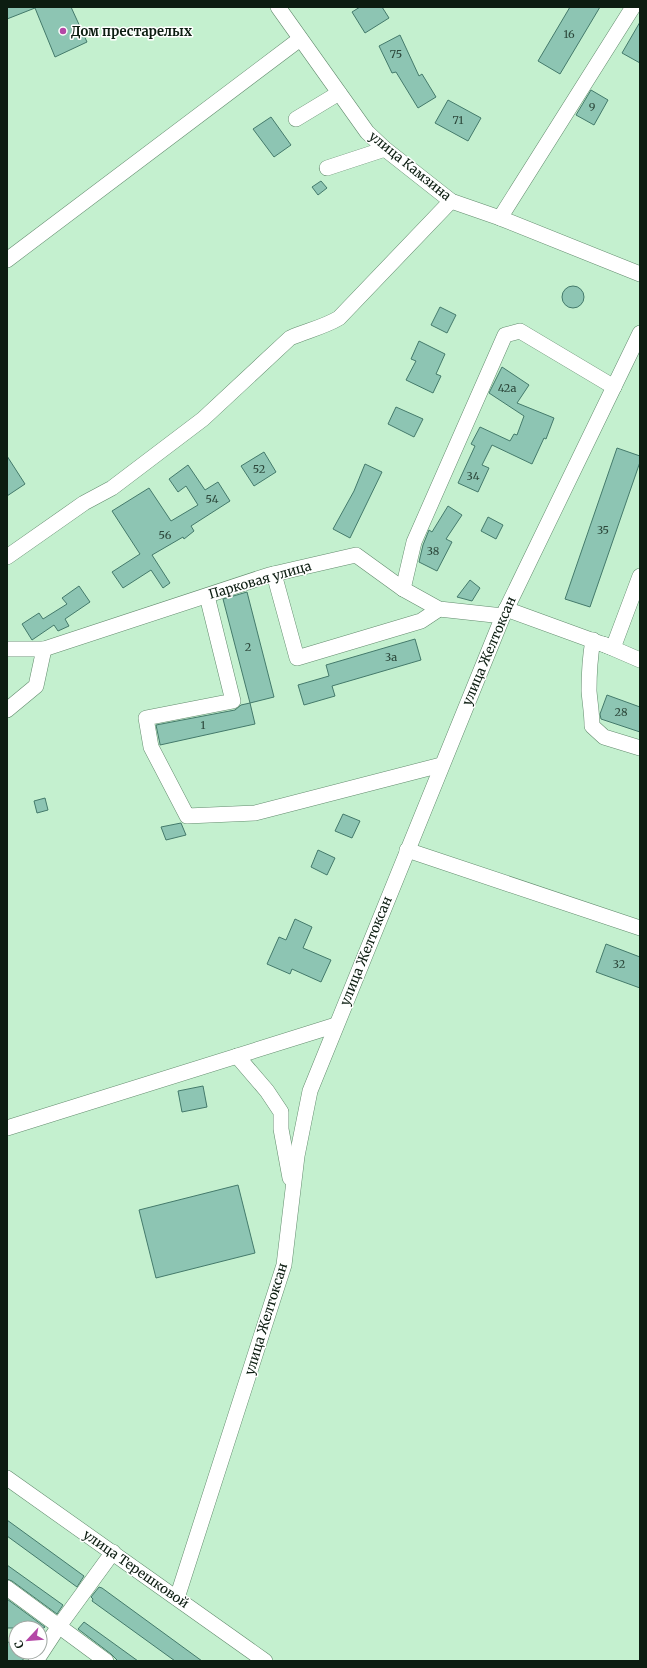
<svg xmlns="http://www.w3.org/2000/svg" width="647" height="1668" font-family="Merriweather,serif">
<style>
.building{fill:#8dc5b3;stroke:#447a6b}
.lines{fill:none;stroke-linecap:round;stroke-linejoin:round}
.minor-casing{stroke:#638c6e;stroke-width:16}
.minor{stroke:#fff;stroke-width:15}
.poi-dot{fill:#b447a6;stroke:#fff;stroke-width:1.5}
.labels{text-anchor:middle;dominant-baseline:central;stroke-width:3;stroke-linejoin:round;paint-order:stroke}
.number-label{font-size:11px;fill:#2c473a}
.poi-label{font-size:13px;font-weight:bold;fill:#0c1d11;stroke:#fff;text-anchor:start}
.street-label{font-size:13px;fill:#0c1d11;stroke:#fff}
</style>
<rect width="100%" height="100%" fill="#c4f0cf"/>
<g class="building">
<path d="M7 7H71L87 42 55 57 35 8 7 19Z"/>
<path d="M360 7H382L389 18 365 33 352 12Z"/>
<path d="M570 7H600L560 74 538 61Z"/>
<path d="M640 22V63L622 53Z"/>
<path d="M400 35 419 76 422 74 436 97 418 108 396 72 392 73 379 46Z"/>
<path d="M591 90 608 100 594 125 576 115Z"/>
<path d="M448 100 481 118 468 141 435 123Z"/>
<path d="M271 117 291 145 274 157 253 129Z"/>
<path d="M321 181 327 188 318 195 312 187Z"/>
<circle cx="573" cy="297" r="11"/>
<path d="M440 307 456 315 447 333 431 325Z"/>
<path d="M419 341 445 354 436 374 441 376 433 393 406 380 416 361 411 359Z"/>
<path d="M502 367 529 385 517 403 554 418 546 439 544 438 532 464 492 445 482 465 489 468 478 492 458 483 475 446 471 444 480 427 510 441 514 434 517 435 524 416 489 393Z"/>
<path d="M396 407 423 419 414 437 388 424Z"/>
<path d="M617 448 640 456V462L590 607 565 599Z"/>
<path d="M264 452 276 472 254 486 241 466Z"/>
<path d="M7 456 25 484 7 496Z"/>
<path d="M365 464 382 472 350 538 333 529 354 491Z"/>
<path d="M188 465 205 490 218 482 230 501 191 526 194 531 184 539 183 537 152 555 170 583 163 588 151 570 123 588 112 572 140 554 112 511 149 488 171 521 198 505 186 486 178 492 169 479Z"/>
<path d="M448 506 462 515 446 539 452 542 437 571 419 562 423 545 429 530 432 532Z"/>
<path d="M488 517 503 525 496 539 481 531Z"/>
<path d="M470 580 480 588 472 601 457 597Z"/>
<path d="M79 586 90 602 65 619 69 626 58 631 54 625 32 640 22 624 39 613 43 619 67 604 62 598Z"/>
<path d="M247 592 274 697 250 703 223 599Z"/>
<path d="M415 639 421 660 332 686 335 696 304 705 298 685 329 676 326 665Z"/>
<path d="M607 695 640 707V732L601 719 600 714Z"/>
<path d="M250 703 255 724 160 745V744L156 725 235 710 241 705Z"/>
<path d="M45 798 48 810 37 813 34 801Z"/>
<path d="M343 814 360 821 352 838 335 831Z"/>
<path d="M181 823 186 835 166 840 161 827Z"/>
<path d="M318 850 335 858 327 875 311 867Z"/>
<path d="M295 919 312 927 303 948 331 960 321 982 292 969 290 974 267 964 279 937 286 940Z"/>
<path d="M606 944 640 957V988L596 972Z"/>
<path d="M203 1086 207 1107 182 1112 178 1091Z"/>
<path d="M238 1185 255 1253 156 1278 139 1210Z"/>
<path d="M7 1520 84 1576 77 1587 7 1536Z"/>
<path d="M7 1565 63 1605 57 1614 12 1581 7 1579Z"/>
<path d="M99 1587 102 1588 202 1661H175L92 1601 93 1599 91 1597Z"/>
<path d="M7 1599 45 1627 44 1628H7Z"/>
<path d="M84 1622 138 1661H118L111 1654 78 1629Z"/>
<path d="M7 1641 16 1648V1652H22L26 1655 22 1661H7Z"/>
</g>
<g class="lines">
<g class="minor-casing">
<g id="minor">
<path d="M278 7 367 132 385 149 451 201 500 218 640 274"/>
<path d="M296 119 339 93"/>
<path d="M327 168 385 149"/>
<path d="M500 218 633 7"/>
<path d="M7 260 300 39"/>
<path d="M7 557 84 503 112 488 203 419 290 338C306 331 324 327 339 318L451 201"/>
<path d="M274 574 297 658 421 621 439 609"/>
<path d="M403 589 414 542 505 335 520 331 614 387"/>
<path d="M207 596 233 701 146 718 151 747 187 816 255 813 441 765"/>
<path d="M506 609 613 648 640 576"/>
<path d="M593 640C590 657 589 675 589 691 590 703 592 714 592 726L604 737 640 748"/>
<path d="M603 644 640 660"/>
<path d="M7 649H44L269 575 356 555 403 589 439 609 503 616"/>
<path d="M7 710 36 686 44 649"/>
<path d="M407 850 640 928"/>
<path d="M237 1056 267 1091 281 1112V1129L290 1178"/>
<path d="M7 1128 336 1025"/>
<path d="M7 1478 265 1661"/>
<path d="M7 1588 106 1661"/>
<path d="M177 1598 284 1265 297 1156 310 1091 503 616 640 333"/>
<path d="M36 1661 59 1626 113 1552"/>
</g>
</g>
<use href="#minor" class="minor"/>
</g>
<circle class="poi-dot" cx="63" cy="31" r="4"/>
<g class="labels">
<g class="number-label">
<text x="569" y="34">16</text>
<text x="396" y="54">75</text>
<text x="592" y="107">9</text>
<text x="458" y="120">71</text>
<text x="507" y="388">42а</text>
<text x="259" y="469">52</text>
<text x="473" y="476">34</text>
<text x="212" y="499">54</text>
<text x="603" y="530">35</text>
<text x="165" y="535">56</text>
<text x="433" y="551">38</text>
<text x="248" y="647">2</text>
<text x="391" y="657">3а</text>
<text x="621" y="712">28</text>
<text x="203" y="725">1</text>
<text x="619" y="964">32</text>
</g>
<g class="poi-label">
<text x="71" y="31">Дом престарелых</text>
</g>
<g class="street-label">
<text transform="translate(410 166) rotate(39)">улица Камзина</text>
<text transform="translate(260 580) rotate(-16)">Парковая улица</text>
<text transform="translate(489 651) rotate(-67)">улица Желтоксан</text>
<text transform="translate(366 951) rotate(-68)">улица Желтоксан</text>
<text transform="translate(266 1319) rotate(-73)">улица Желтоксан</text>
<text transform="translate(136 1569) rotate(35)">улица Терешковой</text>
</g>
</g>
<rect width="647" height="1668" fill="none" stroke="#0c1d11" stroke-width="16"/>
<g transform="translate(28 1640) rotate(244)"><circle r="19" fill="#ffffff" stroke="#9ea5a0"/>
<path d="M0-3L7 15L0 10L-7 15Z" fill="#b447a6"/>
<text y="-6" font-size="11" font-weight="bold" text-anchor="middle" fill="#0c1d11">С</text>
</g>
</svg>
